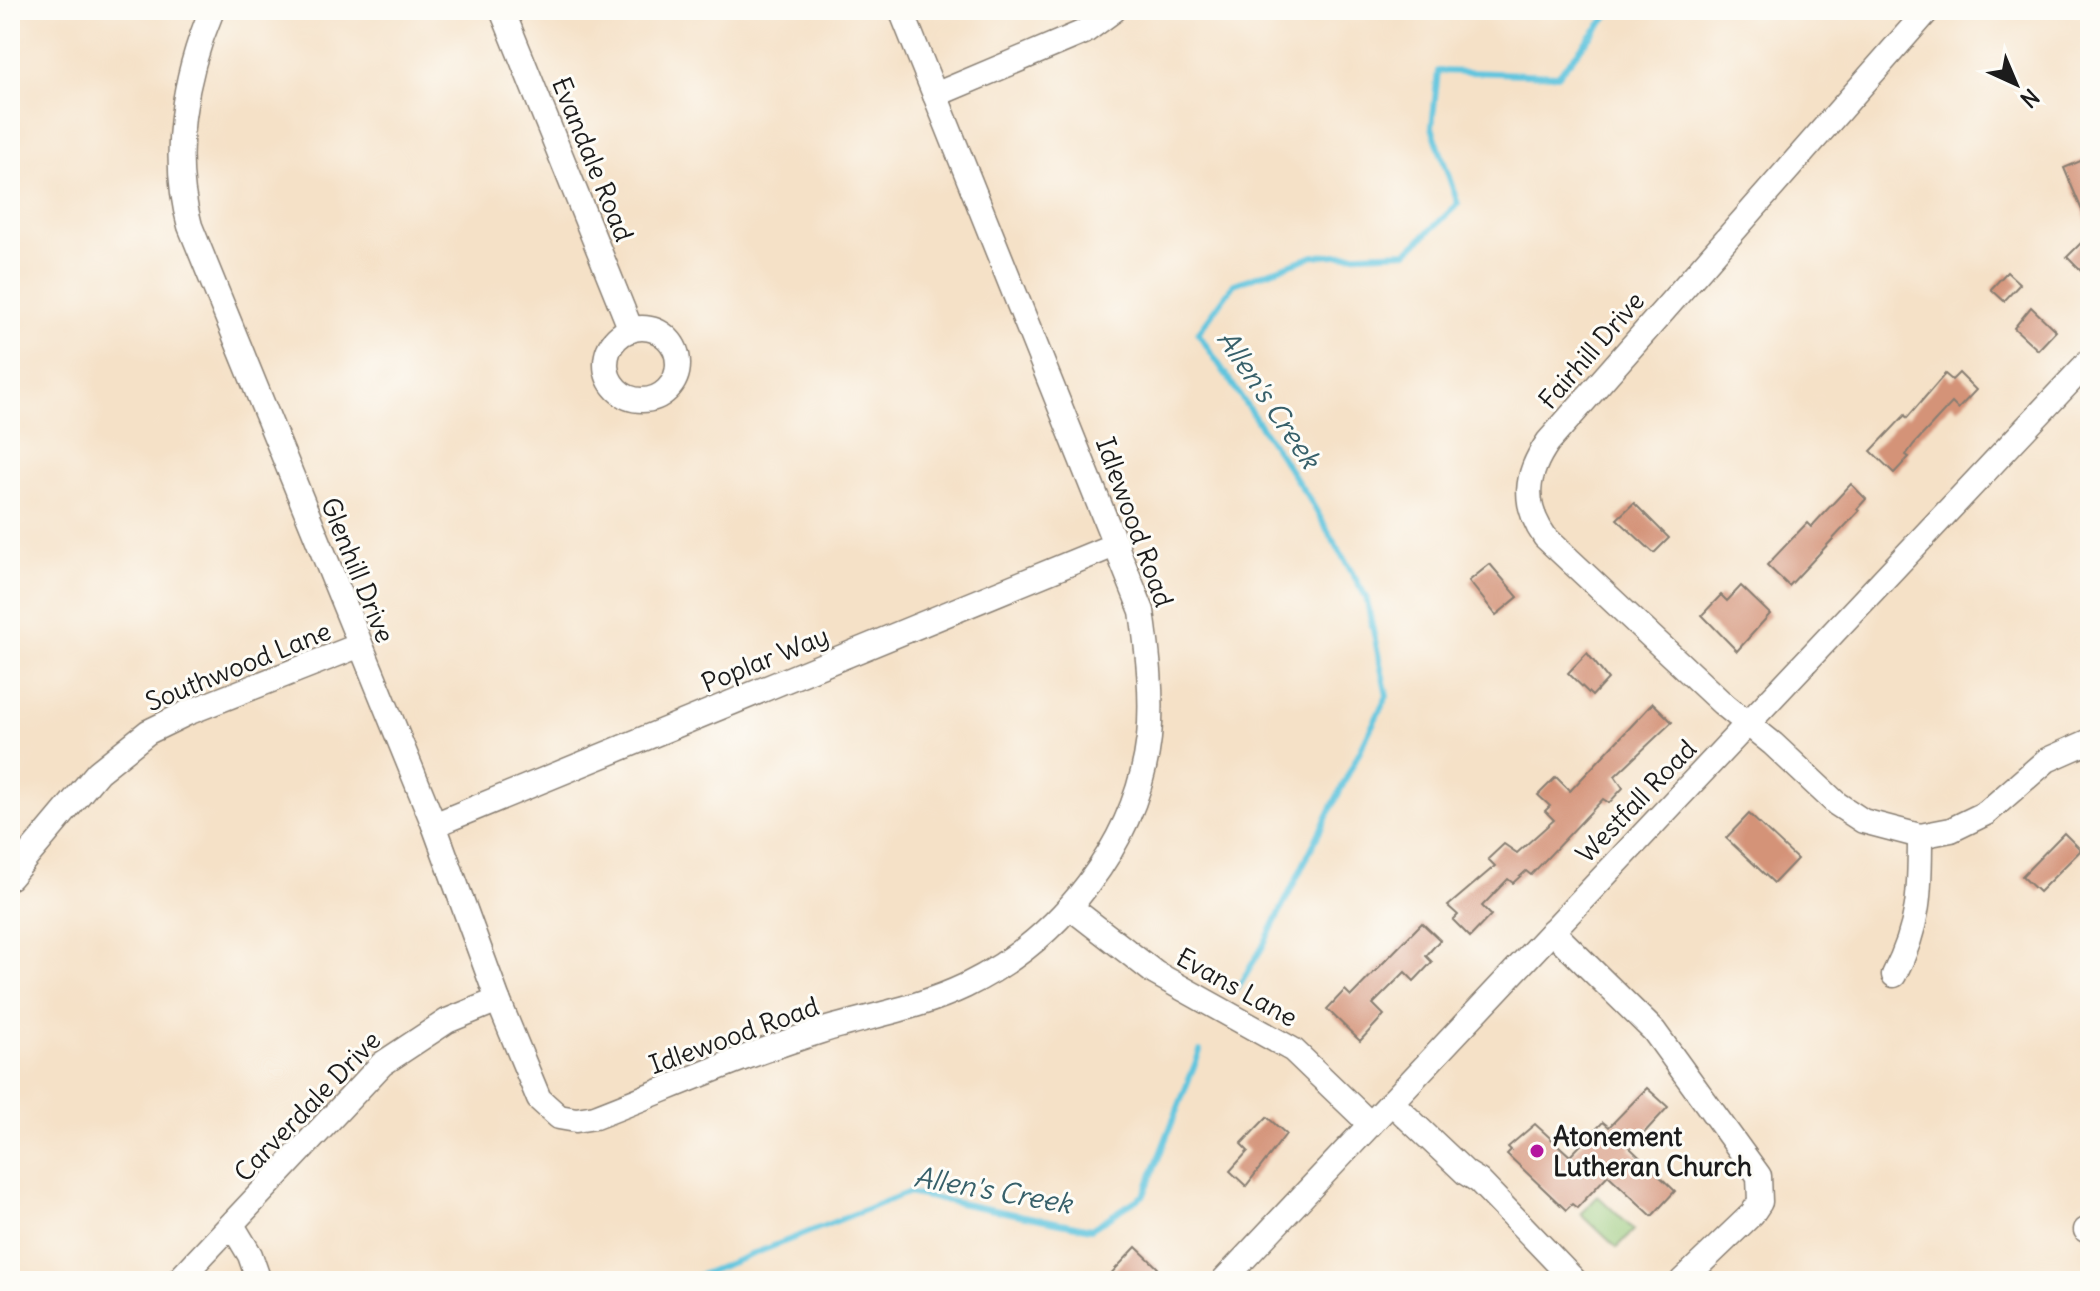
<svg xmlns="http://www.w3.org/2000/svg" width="2100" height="1291" font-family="Delius,sans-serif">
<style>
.green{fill:#94c676;stroke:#587149;stroke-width:2}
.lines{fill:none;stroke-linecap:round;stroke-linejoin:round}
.stream{stroke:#60c5de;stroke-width:6}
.building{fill:#d49378}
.minor-casing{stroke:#887e72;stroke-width:27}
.minor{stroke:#fff;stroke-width:24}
.poi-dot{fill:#b5179e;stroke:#fdfcf7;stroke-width:3}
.labels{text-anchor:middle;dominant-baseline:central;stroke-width:6;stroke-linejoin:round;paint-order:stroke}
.street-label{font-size:26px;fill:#1c1c1c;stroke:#fdfcf7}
.poi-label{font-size:26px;font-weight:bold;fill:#1c1c1c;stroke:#fdfcf7;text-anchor:start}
.water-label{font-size:28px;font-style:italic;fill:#37606a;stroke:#fdfcf7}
</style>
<rect width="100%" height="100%" fill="#fdfcf7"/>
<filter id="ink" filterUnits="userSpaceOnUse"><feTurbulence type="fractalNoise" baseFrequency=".0125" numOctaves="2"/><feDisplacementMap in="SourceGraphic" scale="16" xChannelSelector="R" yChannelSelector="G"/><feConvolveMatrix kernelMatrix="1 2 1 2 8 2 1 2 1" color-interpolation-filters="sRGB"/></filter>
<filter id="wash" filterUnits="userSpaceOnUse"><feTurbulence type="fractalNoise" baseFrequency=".006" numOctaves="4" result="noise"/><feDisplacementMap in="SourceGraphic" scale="32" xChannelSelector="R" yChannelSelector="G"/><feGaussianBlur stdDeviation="1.8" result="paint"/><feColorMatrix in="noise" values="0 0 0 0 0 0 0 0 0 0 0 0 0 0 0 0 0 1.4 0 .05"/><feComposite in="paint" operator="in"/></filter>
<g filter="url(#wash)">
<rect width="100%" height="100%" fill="#f5e1c7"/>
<path class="green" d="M1598 1196 1634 1230 1617 1248 1581 1214Z"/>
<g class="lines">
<g class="stream">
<path d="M1238 987 1262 948 1387 696 1366 597 1310 500 1198 333 1234 284 1314 256 1407 252 1458 204 1432 127 1438 71 1558 75 1607 17 1605 10"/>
<path d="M685 1281 907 1193 1091 1229 1144 1195 1200 1051"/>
</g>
</g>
<g id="blocks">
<g class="building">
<path d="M2090 157V229L2064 168Z"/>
<path d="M2090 234V280L2067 257Z"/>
<path d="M2007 272 2020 284 2004 301 1991 289Z"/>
<path d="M2031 307 2056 331 2038 350 2014 328Z"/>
<path d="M1959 373 1976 390 1958 409 1952 403 1914 444 1906 455 1909 457 1894 473 1871 451 1905 415 1907 418 1945 374 1952 380Z"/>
<path d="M1851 484 1866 499 1857 509 1859 511 1789 586 1767 565 1807 523 1811 527Z"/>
<path d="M1634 503 1669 538 1654 553 1617 519Z"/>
<path d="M1490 564 1518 597 1496 615 1469 581Z"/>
<path d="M1741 586 1770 614 1737 651 1702 615 1721 595 1727 601Z"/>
<path d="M1587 653 1608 679 1592 696 1568 673Z"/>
<path d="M1653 703 1672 722 1615 776 1623 788 1609 803 1603 799 1531 875 1526 871 1513 883 1508 879 1482 906 1491 915 1470 937 1453 920 1458 915 1448 906 1495 866 1488 859 1504 844 1517 853 1554 820 1545 811 1550 806 1538 795 1556 777 1570 791Z"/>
<path d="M1749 814 1797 859 1774 883 1726 838Z"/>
<path d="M2064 833 2081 850 2039 892 2022 876Z"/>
<path d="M1422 923 1440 940 1426 956 1432 962 1414 981 1405 972 1373 1004 1384 1015 1360 1041 1327 1009 1345 990 1351 996Z"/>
<path d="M1647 1088 1668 1107 1630 1148 1675 1191 1652 1216 1608 1175 1577 1208 1572 1204 1566 1210 1507 1154 1511 1150 1508 1147 1535 1124 1570 1156 1603 1122 1609 1127Z"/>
<path d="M1267 1117 1286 1134 1246 1186 1230 1171 1248 1151 1241 1144Z"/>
<path d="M1136 1247 1158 1268 1145 1281H1104Z"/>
</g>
</g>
</g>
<g filter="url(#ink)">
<use href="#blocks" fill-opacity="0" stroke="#887e72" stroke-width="2"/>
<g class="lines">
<g class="minor-casing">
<g id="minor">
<path d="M212 10C184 76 170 156 190 226L434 825 498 1000 539 1099 559 1117 576 1120 595 1117C670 1088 744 1055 821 1031 869 1016 919 1008 965 986 1060 940 1137 843 1149 738 1153 695 1148 654 1142 611L901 10"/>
<path d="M502 10 631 330"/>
<path d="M1928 10 1548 442C1525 475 1522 504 1545 537L1722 703 1773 744 1837 804 1863 821 1920 836 1951 830 1986 813 2047 760 2090 741"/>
<path d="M935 95 1084 32 1114 10"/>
<circle cx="642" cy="364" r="36"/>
<path d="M434 825 1117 544"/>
<path d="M10 877 98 772 148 732 187 713 358 646"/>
<path d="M1070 907 1155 973 1293 1050 1370 1124"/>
<path d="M1552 931 1654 1031 1759 1176 1760 1202 1752 1214 1682 1281"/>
<path d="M1894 975C1920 925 1920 891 1920 836"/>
<path d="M1391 1102 1466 1173 1479 1181 1575 1281"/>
<path d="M232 1225 250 1255 259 1281"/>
<path d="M2086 1230 2090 1231"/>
<path d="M178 1281 382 1064 447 1021 498 1000"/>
<path d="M1223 1281 2090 360"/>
</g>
</g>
<use href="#minor" class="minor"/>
</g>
</g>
<circle class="poi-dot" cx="1537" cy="1151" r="8"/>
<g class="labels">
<g class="street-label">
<text transform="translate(593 159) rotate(68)">Evandale Road</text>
<text transform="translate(1591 350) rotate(-49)">Fairhill Drive</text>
<text transform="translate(1135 522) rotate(70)">Idlewood Road</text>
<text transform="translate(358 570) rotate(68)">Glenhill Drive</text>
<text transform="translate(765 659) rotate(-22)">Poplar Way</text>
<text transform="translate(238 666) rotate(-22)">Southwood Lane</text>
<text transform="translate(1636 801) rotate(-46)">Westfall Road</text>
<text transform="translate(1237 987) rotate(29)">Evans Lane</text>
<text transform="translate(734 1035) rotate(-20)">Idlewood Road</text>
<text transform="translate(307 1106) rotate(-46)">Carverdale Drive</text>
</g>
<g class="poi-label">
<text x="1553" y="1136">Atonement<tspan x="1553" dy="30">Lutheran Church</tspan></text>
</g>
<g class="water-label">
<text transform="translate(1269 399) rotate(56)">Allen's Creek</text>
<text transform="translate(993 1190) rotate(10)">Allen's Creek</text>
</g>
</g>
<rect width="2100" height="1291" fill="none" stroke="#fdfcf7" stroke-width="40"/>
<g transform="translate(2016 84) rotate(136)" stroke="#fdfcf7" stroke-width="6" paint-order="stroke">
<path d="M0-6L14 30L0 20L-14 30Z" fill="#1c1c1c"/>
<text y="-12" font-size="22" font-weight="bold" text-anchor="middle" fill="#1c1c1c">N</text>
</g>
</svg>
